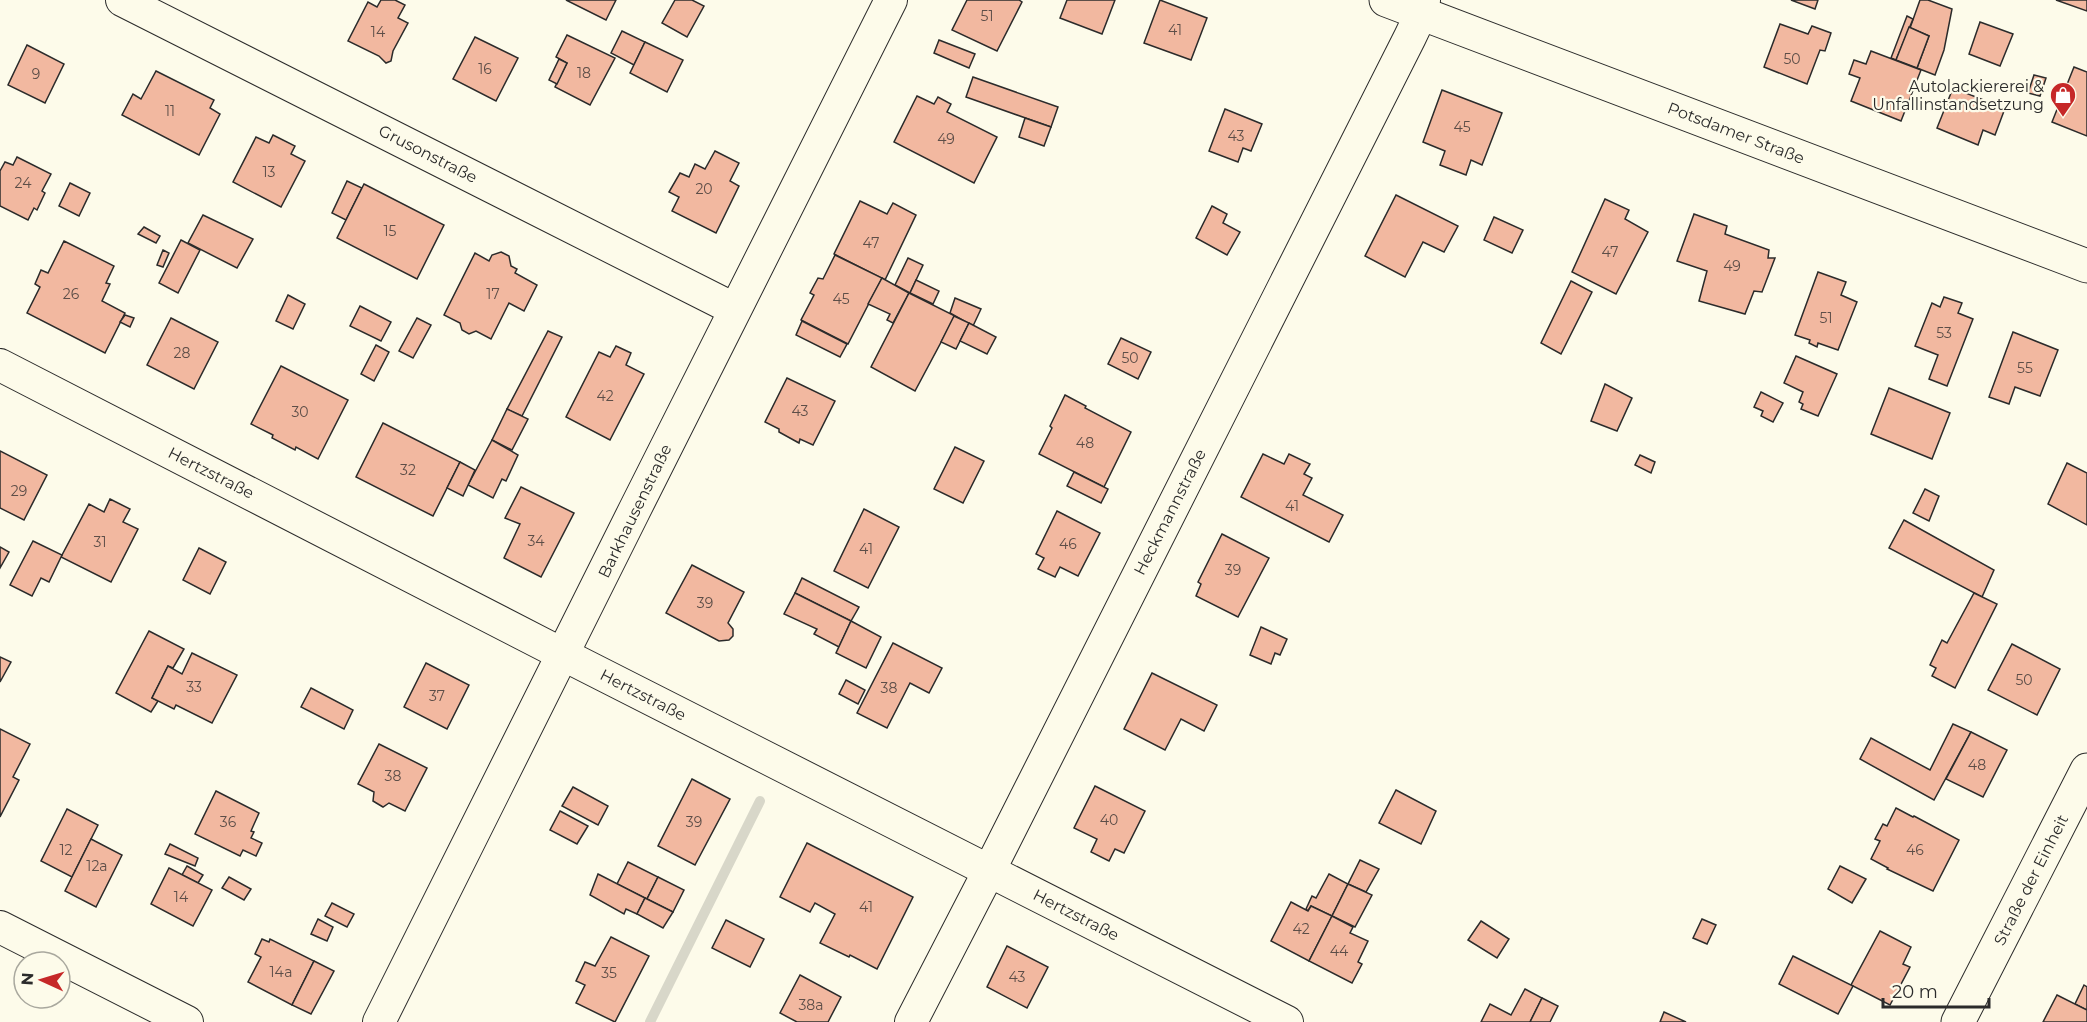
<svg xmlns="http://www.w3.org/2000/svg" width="2087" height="1022" font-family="Montserrat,sans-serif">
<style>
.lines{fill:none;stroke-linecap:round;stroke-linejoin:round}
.stream{stroke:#d8d7c9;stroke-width:10}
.building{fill:#f2b8a0;stroke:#2b2b2b;stroke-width:1.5}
.minor-casing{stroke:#2b2b2b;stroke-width:34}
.tertiary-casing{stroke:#2b2b2b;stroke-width:35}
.minor{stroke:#fdfbea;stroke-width:32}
.tertiary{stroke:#fdfbea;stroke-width:33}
.labels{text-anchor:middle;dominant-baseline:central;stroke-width:4.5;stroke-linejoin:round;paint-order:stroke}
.number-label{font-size:14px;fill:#5d4e48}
.poi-label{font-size:16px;fill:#2b2b2b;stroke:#fdfbea;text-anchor:end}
.street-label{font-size:16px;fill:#2b2b2b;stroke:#fdfbea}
</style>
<rect width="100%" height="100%" fill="#fdfbea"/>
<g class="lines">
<path class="stream" d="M650 1022 760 801"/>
</g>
<g class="building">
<path d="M381 0H395L405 5 398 18 408 23 393 51 391 61 386 63 379 56 348 41 368 2 377 7Z"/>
<path d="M566 0H616L606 20Z"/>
<path d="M675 0H692L704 6 687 37 662 23Z"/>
<path d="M967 0H1019L1022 2 997 51 952 30Z"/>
<path d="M1067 0H1115L1102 34 1060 18Z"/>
<path d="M1160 0 1207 18 1191 60 1144 43Z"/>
<path d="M1791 0H1818L1815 9Z"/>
<path d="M1920 0H1928L1952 9 1944 50 1935 75 1917 68 1929 36 1910 28Z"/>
<path d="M2056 0H2087V11Z"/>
<path d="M1907 16 1913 19 1896 60 1891 58Z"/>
<path d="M1980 22 2013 34 2000 66 1969 54Z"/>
<path d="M1780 24 1808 34 1812 26 1831 33 1825 51 1820 50 1807 84 1764 67Z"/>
<path d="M1909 27 1929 36 1917 68 1896 60Z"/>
<path d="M622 31 645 42 634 65 611 53Z"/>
<path d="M567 35 615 58 590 105 555 87 567 63 556 57Z"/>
<path d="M475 37 518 58 496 101 453 79Z"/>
<path d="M939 40 975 54 969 68 934 53Z"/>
<path d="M645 42 683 60 667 92 630 73Z"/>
<path d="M27 45 64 64 45 103 8 85Z"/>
<path d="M1871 51 1921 70 1901 121 1851 101 1860 78 1849 74 1854 60 1866 64Z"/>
<path d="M559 59 567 63 557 84 549 80Z"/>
<path d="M2074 67 2087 72V136L2052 122Z"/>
<path d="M156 71 214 100 210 108 220 114 199 155 122 115 133 94 141 99Z"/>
<path d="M2034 75 2046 78 2040 96 2028 93Z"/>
<path d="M973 77 1058 107 1051 127 966 97Z"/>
<path d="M1953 88 1994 104 1992 107 2004 111 1995 135 1983 130 1978 145 1937 128Z"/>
<path d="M1442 90 1502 113 1482 165 1471 160 1466 175 1440 165 1445 151 1423 142Z"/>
<path d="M917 96 934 104 938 97 951 104 947 112 997 137 974 183 894 142Z"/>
<path d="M1225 109 1262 124 1251 151 1243 148 1238 162 1209 151Z"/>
<path d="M1025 118 1051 127 1044 146 1019 137Z"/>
<path d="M273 135 295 146 291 154 305 161 281 207 233 182 256 137 269 143Z"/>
<path d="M715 151 739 163 730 181 739 186 716 233 672 211 679 197 669 192 680 173 689 177 695 164 705 169Z"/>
<path d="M17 157 51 174 42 191 45 193 37 210 34 208 28 220 0 206V171L5 162 13 165Z"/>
<path d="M347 181 362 188 346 220 332 213Z"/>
<path d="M70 183 90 193 79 216 59 206Z"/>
<path d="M364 184 444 225 417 279 337 238Z"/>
<path d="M1396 195 1458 226 1444 252 1423 242 1405 277 1365 256Z"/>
<path d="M1605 199 1629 210 1625 219 1648 232 1616 294 1572 272Z"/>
<path d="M860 201 887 214 893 203 916 215 885 280 834 254Z"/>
<path d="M1212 206 1227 214 1223 223 1240 232 1227 255 1196 238Z"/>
<path d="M1694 214 1727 226 1725 234 1769 250 1768 258H1775L1762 292 1754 291 1745 314 1699 301 1707 271 1677 261Z"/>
<path d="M203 215 253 239 237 268 188 243Z"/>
<path d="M1494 217 1523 230 1512 253 1484 240Z"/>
<path d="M144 227 160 236 156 243 138 234Z"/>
<path d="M181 240 200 250 178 293 159 283Z"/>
<path d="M64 241 114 266 106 283 110 284 102 301 125 313 105 353 27 313 40 287 35 284 41 270 48 273Z"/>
<path d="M163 250 169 253 163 267 157 265Z"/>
<path d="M501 252 509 256 511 266 517 269 515 273 537 285 524 311 509 303 491 339 476 331 469 334 462 330 460 323 444 315 475 253 489 261 492 255Z"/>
<path d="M835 255 882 278 848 344 801 320 814 295 810 293 818 278 823 279Z"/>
<path d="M908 258 923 265 910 293 895 285Z"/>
<path d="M1818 272 1846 282 1841 295 1857 302 1838 350 1818 343 1817 347 1809 343 1810 340 1795 335Z"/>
<path d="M882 278 909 293 893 323 887 320 890 314 868 304Z"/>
<path d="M916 280 939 291 933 304 910 293Z"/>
<path d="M1571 281 1592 292 1561 354 1541 343Z"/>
<path d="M909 293 955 316 915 391 871 367Z"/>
<path d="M288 295 305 304 293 329 276 321Z"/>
<path d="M1944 297 1962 303 1958 313 1973 319 1947 386 1929 379 1938 355 1915 346 1932 303 1940 307Z"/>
<path d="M955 298 981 309 973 326 950 313Z"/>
<path d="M360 306 391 322 381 341 350 326Z"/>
<path d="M125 315 134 318 130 327 120 322Z"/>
<path d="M954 316 969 323 956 349 941 342Z"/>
<path d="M171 318 218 342 194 389 147 365Z"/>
<path d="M417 318 431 325 413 358 399 351Z"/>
<path d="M802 321 847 344 840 357 796 335Z"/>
<path d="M969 323 996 337 987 354 960 341Z"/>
<path d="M548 331 562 337 522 416 507 409Z"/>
<path d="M2013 332 2058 350 2040 396 2015 387 2009 404 1989 397Z"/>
<path d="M1121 338 1151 352 1138 379 1108 364Z"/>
<path d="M376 345 389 352 374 381 361 374Z"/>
<path d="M616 346 631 353 626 365 644 374 610 440 566 417 599 352 610 357Z"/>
<path d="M1796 356 1837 374 1818 416 1801 409 1803 404 1799 402 1803 392 1784 383Z"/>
<path d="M281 366 348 400 318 459 296 447 295 450 272 438 273 435 251 424Z"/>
<path d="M787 378 835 401 813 445 800 439 799 443 779 432V429L765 422Z"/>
<path d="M1605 384 1632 398 1617 431 1591 421Z"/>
<path d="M1889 388 1950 413 1932 459 1871 434Z"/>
<path d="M1761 392 1783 403 1773 422 1761 416 1763 411 1754 407Z"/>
<path d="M1065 395 1086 406 1085 408 1131 432 1104 487 1039 454 1052 428 1050 426Z"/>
<path d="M507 409 528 419 512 450 492 440Z"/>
<path d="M383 423 460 462 433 516 356 477Z"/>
<path d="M492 440 518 455 506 481 502 479 493 498 468 485Z"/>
<path d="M955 447 984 461 963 503 934 489Z"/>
<path d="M0 451 47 475 24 520 0 508Z"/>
<path d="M1263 454 1284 464 1289 454 1310 464 1304 474 1312 478 1303 495 1343 515 1329 542 1241 497Z"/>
<path d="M1640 455 1655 462 1651 473 1635 465Z"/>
<path d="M460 462 475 470 463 496 447 488Z"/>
<path d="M2067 463 2087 473V525L2048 504Z"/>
<path d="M1074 472 1108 489 1101 503 1067 486Z"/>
<path d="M521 487 574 513 541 577 504 558 520 524 505 518Z"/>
<path d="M1925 489 1939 496 1929 521 1913 513Z"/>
<path d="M110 499 130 509 123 522 138 529 111 582 61 557 89 504 104 512Z"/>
<path d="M864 509 899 527 868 588 834 571Z"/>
<path d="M1057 511 1100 533 1078 576 1060 567 1055 577 1038 569 1044 558 1036 554Z"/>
<path d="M1904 520 1994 570 1982 597 1889 548Z"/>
<path d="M1222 534 1269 558 1238 617 1196 596 1201 584 1198 582Z"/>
<path d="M33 541 62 555 49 582 41 578 32 596 10 585Z"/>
<path d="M0 547 9 552 0 568Z"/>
<path d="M199 548 226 562 210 594 183 580Z"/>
<path d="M692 565 744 592 728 623 733 629V636L729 640 719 641 666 613Z"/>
<path d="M802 578 859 607 851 621 795 593Z"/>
<path d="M795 593 851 621 839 647 814 634 817 629 784 614Z"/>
<path d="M1974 593 1997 604 1955 688 1932 676 1936 668 1930 665 1942 640 1947 643Z"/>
<path d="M851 621 881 637 866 668 836 653Z"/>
<path d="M1261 627 1287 639 1280 655 1275 653 1271 664 1250 655Z"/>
<path d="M149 631 184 649 173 668 168 666 152 698 158 701 151 712 116 693Z"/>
<path d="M893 643 942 668 929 693 910 683 887 728 857 713Z"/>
<path d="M2012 644 2060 669 2037 715 1988 690Z"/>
<path d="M192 653 237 675 212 723 176 705 174 709 152 698 168 666 182 674Z"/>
<path d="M0 657 11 662 0 682Z"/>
<path d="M426 663 469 685 447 729 404 707Z"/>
<path d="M1152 673 1217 705 1204 731 1181 719 1165 750 1124 729Z"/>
<path d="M846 680 865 690 858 704 839 694Z"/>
<path d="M311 688 353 710 344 729 301 707Z"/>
<path d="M1953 724 1971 732 1934 800 1860 759 1871 738 1930 770Z"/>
<path d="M0 729 30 744 13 777 19 780 0 817Z"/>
<path d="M1971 732 2007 750 1983 797 1946 779Z"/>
<path d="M379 744 427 768 405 811 389 803 383 807 373 801 374 792 358 784Z"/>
<path d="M692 779 730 799 695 865 658 846Z"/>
<path d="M1095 786 1145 811 1124 853 1115 849 1109 861 1091 852 1097 839 1074 828Z"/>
<path d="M573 787 608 806 598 825 562 806Z"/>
<path d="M1396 790 1436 811 1421 844 1379 823Z"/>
<path d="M216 791 259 813 251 831 254 832 251 838 262 843 256 856 243 850 240 856 195 834Z"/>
<path d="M1896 808 1913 817 1914 816 1959 840 1933 891 1887 869 1888 868 1871 859 1880 841 1875 839 1883 824 1887 826Z"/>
<path d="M67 809 98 825 72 877 41 861Z"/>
<path d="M560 811 588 826 577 844 550 830Z"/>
<path d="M91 839 122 855 96 907 65 891Z"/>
<path d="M807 843 913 897 877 969 850 955 849 957 820 943 835 914 815 903 810 912 780 897Z"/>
<path d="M170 844 198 858 195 866 165 854Z"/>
<path d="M1360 860 1379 869 1366 892 1348 884Z"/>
<path d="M628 862 658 877 647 899 617 884Z"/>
<path d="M187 866 203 875 198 883 182 875Z"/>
<path d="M1840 866 1866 879 1852 903 1828 889Z"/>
<path d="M169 868 212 890 193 926 151 904Z"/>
<path d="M598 874 645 898 637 914 626 909 624 914 590 895Z"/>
<path d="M1329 874 1348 884 1332 916 1311 906 1308 911 1306 909 1312 896 1316 898Z"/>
<path d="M229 877 251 889 244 900 222 888Z"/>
<path d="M658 877 684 890 673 912 647 899Z"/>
<path d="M1348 884 1372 895 1355 927 1332 916Z"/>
<path d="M645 898 673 912 663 928 637 914Z"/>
<path d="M1291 902 1308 911 1311 906 1332 916 1309 961 1271 941Z"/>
<path d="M332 903 354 914 347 927 325 916Z"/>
<path d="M1332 916 1353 927 1350 933 1368 941 1358 962 1362 964 1352 983 1309 961Z"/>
<path d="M318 919 333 927 327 941 311 934Z"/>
<path d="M1702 919 1716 925 1707 944 1693 938Z"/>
<path d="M726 920 764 939 750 967 712 948Z"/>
<path d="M1481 921 1509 939 1497 958 1468 940Z"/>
<path d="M1880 931 1911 947 1903 964 1910 967 1890 1005 1851 985Z"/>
<path d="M611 937 649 956 615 1022 576 1003 585 985 576 981 585 962 595 966Z"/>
<path d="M262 939 269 942 270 939 314 961 292 1005 248 982 261 957 255 954Z"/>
<path d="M1007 946 1048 967 1027 1008 987 987Z"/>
<path d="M1793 956 1853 986 1838 1014 1779 984Z"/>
<path d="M314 961 334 971 311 1014 292 1005Z"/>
<path d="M800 975 841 997 828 1022H797L780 1013Z"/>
<path d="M2084 985 2087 987V1010L2075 1004Z"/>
<path d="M1525 989 1542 998 1530 1022H1481L1490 1004 1511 1015Z"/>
<path d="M2057 995 2087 1010V1022H2043Z"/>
<path d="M1542 998 1558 1006 1550 1022H1530Z"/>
<path d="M1664 1012 1686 1022H1660Z"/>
</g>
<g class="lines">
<g class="minor-casing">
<g id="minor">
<path d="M122 0 734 309"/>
<path d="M0 365 564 655 1287 1022"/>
<path d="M0 927 187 1022"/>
<path d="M379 1022C550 682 718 339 891 0"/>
<path d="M911 1022 989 871 1410 37 1421 14 1424 0"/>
</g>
</g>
<g class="tertiary-casing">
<g id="tertiary">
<path d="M1386 0 2087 266"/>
<path d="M1958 1022 2087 770"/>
</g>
</g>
<use href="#minor" class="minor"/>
<use href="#tertiary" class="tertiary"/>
</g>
<defs>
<g id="shop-pin" transform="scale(1.35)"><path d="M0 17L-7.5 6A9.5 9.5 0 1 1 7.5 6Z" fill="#c62828" stroke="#fdfbea"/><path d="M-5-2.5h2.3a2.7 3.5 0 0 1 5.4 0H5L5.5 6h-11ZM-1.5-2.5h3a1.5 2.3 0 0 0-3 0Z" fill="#fff"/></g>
</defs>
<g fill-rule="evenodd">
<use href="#shop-pin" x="2063" y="95"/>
</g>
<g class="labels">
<g class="number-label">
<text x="987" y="16">51</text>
<text x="1175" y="30">41</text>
<text x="378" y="32">14</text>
<text x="1792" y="59">50</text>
<text x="485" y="69">16</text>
<text x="584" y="73">18</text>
<text x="36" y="74">9</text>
<text x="170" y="111">11</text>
<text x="1462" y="127">45</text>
<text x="1236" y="136">43</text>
<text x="946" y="139">49</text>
<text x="269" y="172">13</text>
<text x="23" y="183">24</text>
<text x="704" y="189">20</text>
<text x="390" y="231">15</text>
<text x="871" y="243">47</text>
<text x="1610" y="252">47</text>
<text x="1732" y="266">49</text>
<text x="71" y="294">26</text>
<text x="493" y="294">17</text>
<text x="841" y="299">45</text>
<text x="1826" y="318">51</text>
<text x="1944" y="333">53</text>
<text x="182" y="353">28</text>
<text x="1130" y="358">50</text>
<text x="2025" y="368">55</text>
<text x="605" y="396">42</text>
<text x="800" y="411">43</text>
<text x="300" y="412">30</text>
<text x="1085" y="443">48</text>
<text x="408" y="470">32</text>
<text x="19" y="491">29</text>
<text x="1292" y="506">41</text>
<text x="536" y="541">34</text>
<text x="100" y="542">31</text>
<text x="1068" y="544">46</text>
<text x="866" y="549">41</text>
<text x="1233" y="570">39</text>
<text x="705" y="603">39</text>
<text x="2024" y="680">50</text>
<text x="194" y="687">33</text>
<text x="889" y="688">38</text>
<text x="437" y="696">37</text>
<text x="1977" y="765">48</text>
<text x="393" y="776">38</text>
<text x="1109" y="820">40</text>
<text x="228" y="822">36</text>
<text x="694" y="822">39</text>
<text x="66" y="850">12</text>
<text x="1915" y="850">46</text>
<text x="97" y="866">12a</text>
<text x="181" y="897">14</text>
<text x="866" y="907">41</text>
<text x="1301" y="929">42</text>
<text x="1339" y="951">44</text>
<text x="281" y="972">14a</text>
<text x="609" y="973">35</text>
<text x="1017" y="977">43</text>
<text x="811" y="1005">38a</text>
</g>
<g class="poi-label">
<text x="2044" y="86">Autolackiererei &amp;<tspan x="2044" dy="18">Unfallinstandsetzung</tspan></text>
</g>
<g class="street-label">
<text transform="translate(1736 133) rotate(21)">Potsdamer Straße</text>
<text transform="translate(428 154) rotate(27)">Grusonstraße</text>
<text transform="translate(211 473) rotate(27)">Hertzstraße</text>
<text transform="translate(635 511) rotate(-64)">Barkhausenstraße</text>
<text transform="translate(1170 512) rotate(-63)">Heckmannstraße</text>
<text transform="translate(643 695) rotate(27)">Hertzstraße</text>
<text transform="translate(2031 880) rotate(-63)">Straße der Einheit</text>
<text transform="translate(1076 915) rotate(27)">Hertzstraße</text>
</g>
</g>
<g transform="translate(42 980) rotate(274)"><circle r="28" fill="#fdfbea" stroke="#a9a89e" stroke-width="1.5"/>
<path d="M0-4.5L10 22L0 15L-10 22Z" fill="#c62828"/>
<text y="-9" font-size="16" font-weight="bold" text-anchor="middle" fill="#2b2b2b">N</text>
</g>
<path d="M1883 998v9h106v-9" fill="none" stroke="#2b2b2b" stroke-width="3"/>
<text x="1892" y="998" font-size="18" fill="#2b2b2b" stroke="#fdfbea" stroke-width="4.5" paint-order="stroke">20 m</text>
</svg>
